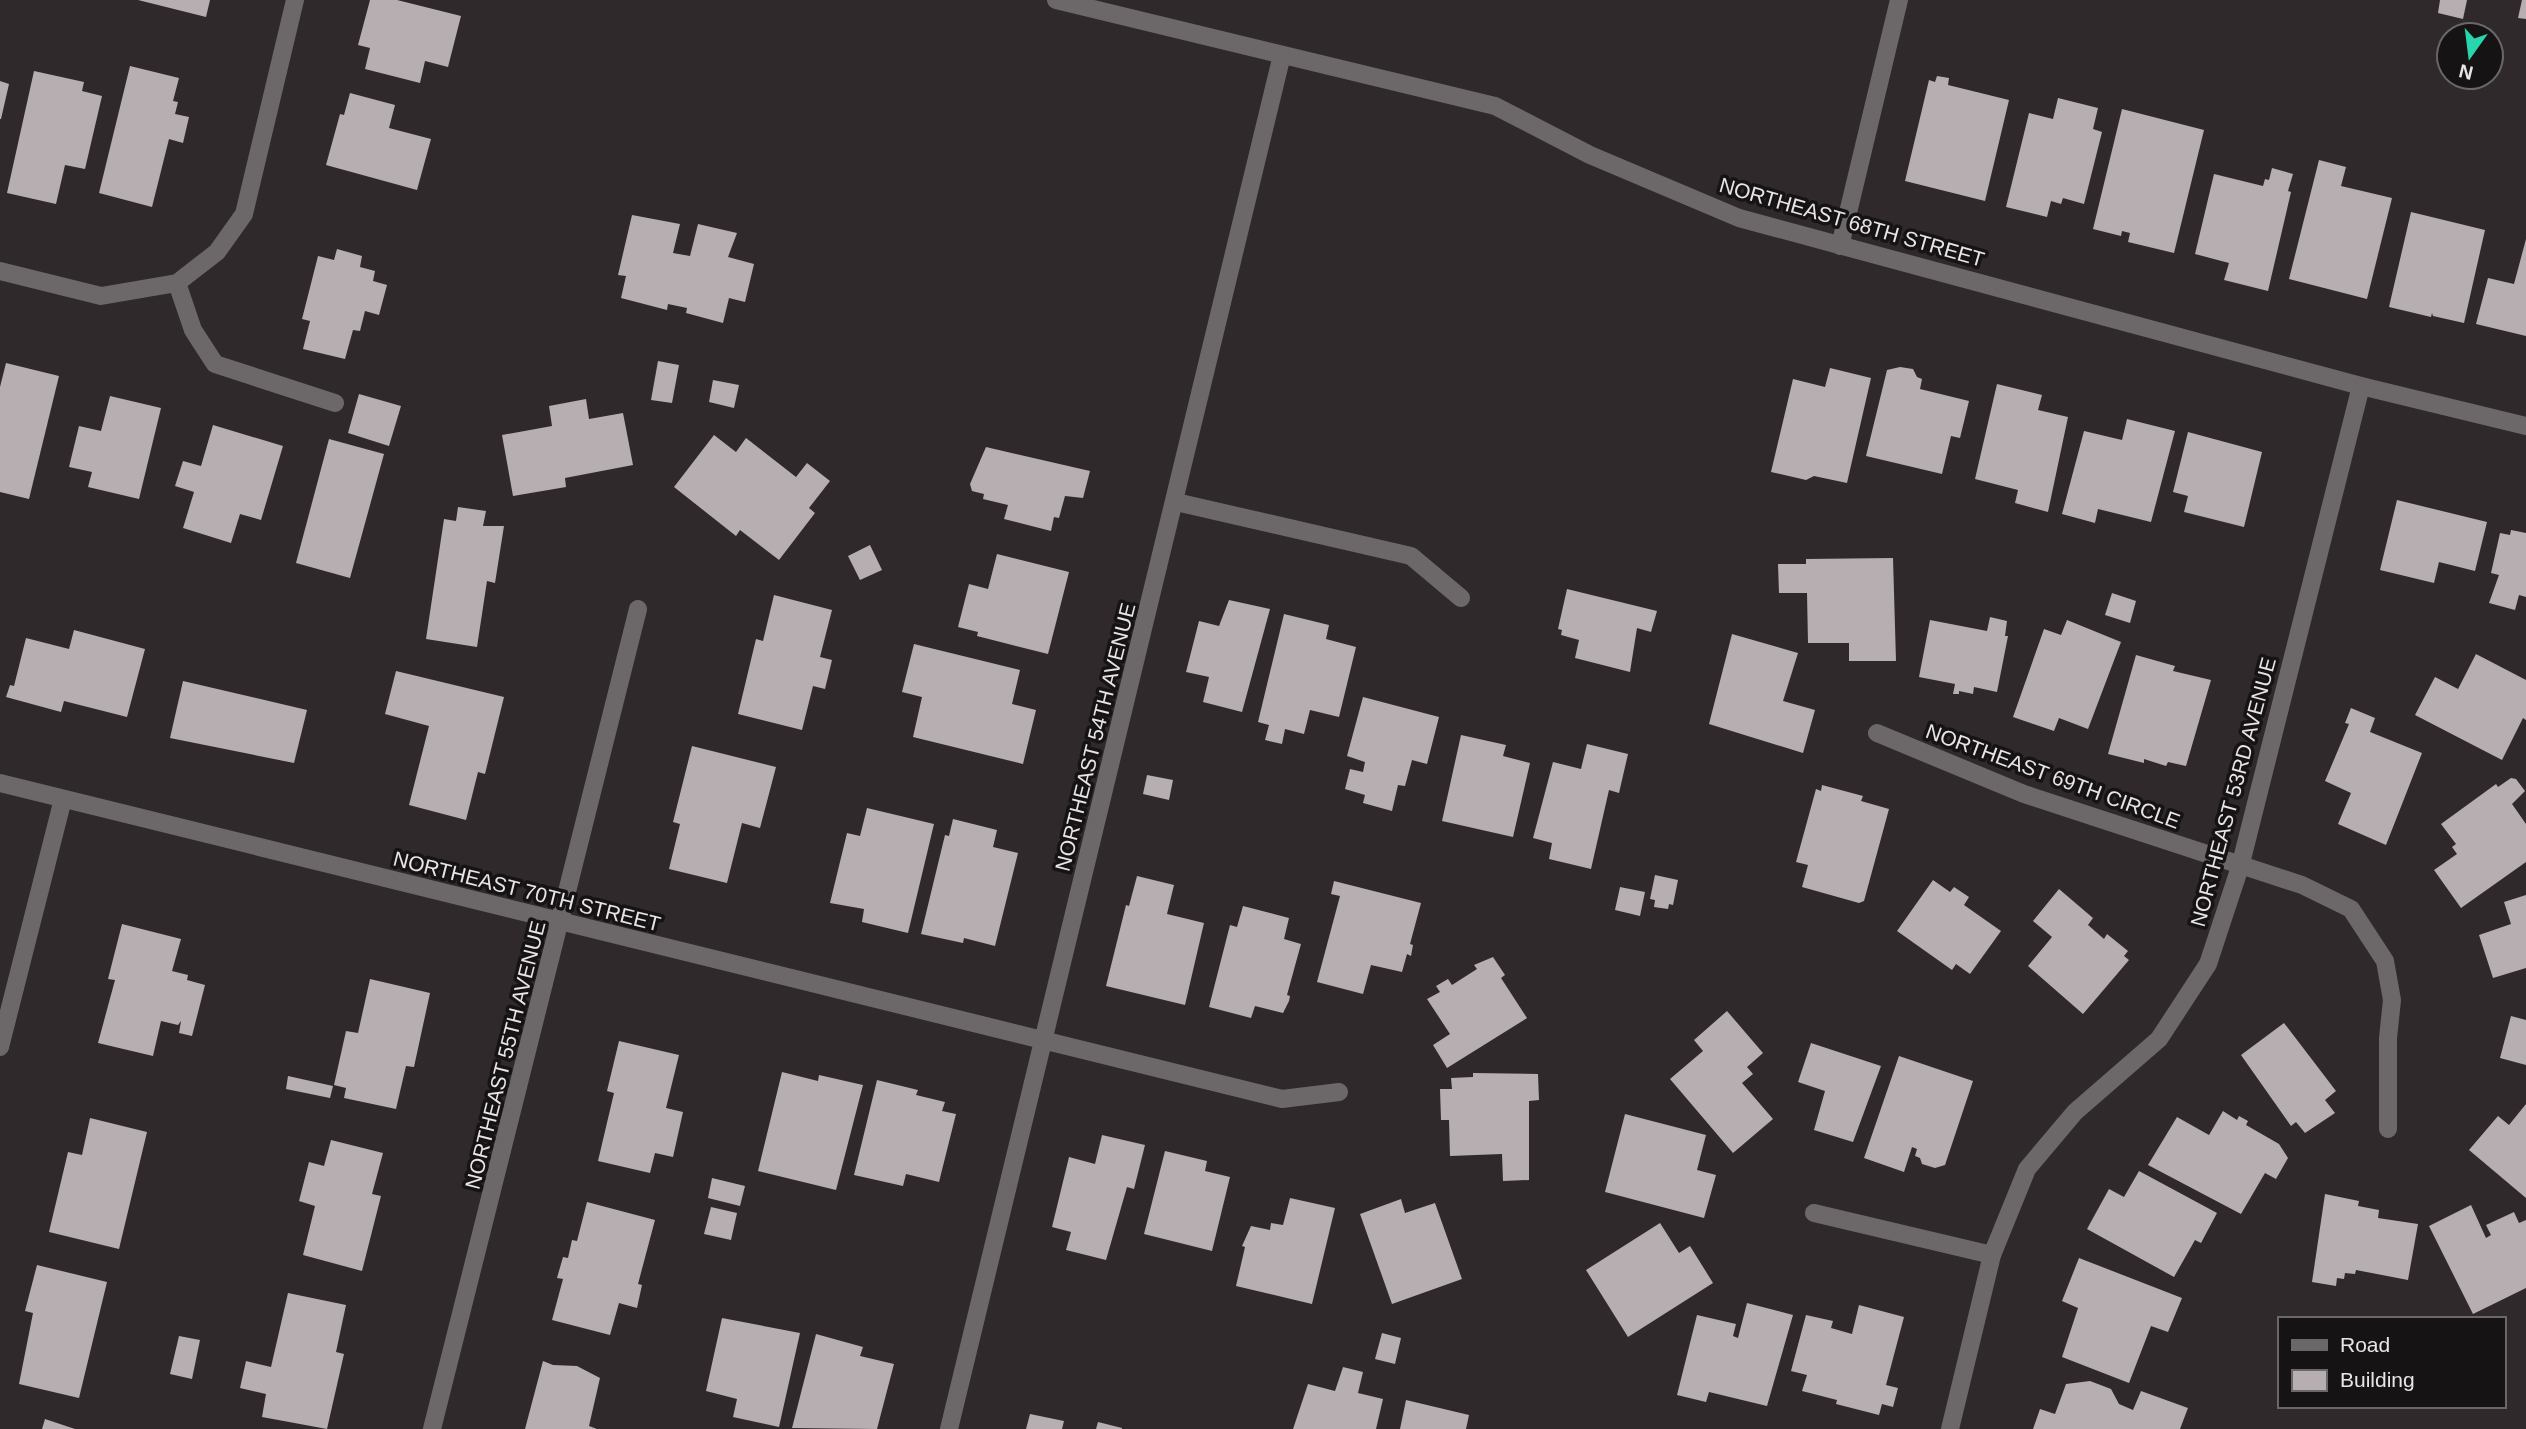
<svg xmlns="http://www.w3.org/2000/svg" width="2526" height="1429" font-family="Arial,sans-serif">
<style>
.building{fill:#b7aeb2}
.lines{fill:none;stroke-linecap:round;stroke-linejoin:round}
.minor{stroke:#6c686a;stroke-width:18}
.labels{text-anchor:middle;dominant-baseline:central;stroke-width:7;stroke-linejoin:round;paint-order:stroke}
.street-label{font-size:21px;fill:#e9e4e6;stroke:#161314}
</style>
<rect width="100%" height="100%" fill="#30292c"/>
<g class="building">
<path d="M138 0H210L206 17Z"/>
<path d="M370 0H397L461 16 448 67 425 61 420 83 365 69 370 48 358 45Z"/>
<path d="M2440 0H2467L2463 19 2438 13Z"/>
<path d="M2522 0H2526V19L2518 18Z"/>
<path d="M130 66 179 78 173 101 178 102 175 114 189 117 183 143 169 139 152 207 99 193Z"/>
<path d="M34 71 84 82 82 91 102 96 85 169 65 165 56 204 7 193Z"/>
<path d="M1937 76 1949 78 1948 85 2009 100 1985 201 1905 181 1929 80 1935 82Z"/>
<path d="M0 81 9 84 1 119H0Z"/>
<path d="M350 93 395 105 389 128 431 139 417 190 326 165 340 114 344 115Z"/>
<path d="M2058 98 2098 108 2093 129 2102 132 2084 204 2063 198 2061 204 2051 201 2047 217 2006 207 2029 113 2053 119Z"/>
<path d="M2122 109 2204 130 2174 253 2128 242 2130 233 2122 231 2121 236 2093 229Z"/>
<path d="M2319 160 2346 167 2341 186 2392 198 2367 299 2289 279Z"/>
<path d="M2272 168 2293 174 2288 191 2291 192 2268 291 2224 280 2229 263 2195 254 2214 174 2263 186 2265 179 2269 180Z"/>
<path d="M2411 212 2485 230 2464 323 2433 316 2432 313 2431 317 2389 307Z"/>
<path d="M632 215 680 224 673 253 690 256 698 224 737 233 728 257 754 264 745 302 729 298 723 323 686 313 687 308 668 304 667 310 621 298 626 276 618 275Z"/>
<path d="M2526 239V336L2476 324 2488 278 2514 284Z"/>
<path d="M337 249 362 256 360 267 375 271 373 281 387 285 379 315 365 311 360 331 353 330 345 359 303 349 310 321 302 319 318 256 334 260Z"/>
<path d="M658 361 679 365 672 403 651 400Z"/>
<path d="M6 363 59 376 29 499 0 492V387Z"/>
<path d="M1900 367 1913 369 1917 377 1922 379 1920 389 1969 401 1960 438 1951 436 1942 474 1866 456 1887 370Z"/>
<path d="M1830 368 1871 378 1847 483 1814 476 1806 480 1771 472 1793 379 1825 387Z"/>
<path d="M713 380 739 385 734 408 709 402Z"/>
<path d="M1997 384 2042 395 2038 410 2068 417 2048 512 2015 503 2018 490 1975 479Z"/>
<path d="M359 394 401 406 389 446 348 433Z"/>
<path d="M110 396 161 408 139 499 88 487 92 472 69 467 79 426 101 431Z"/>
<path d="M586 399 589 419 623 413 633 465 565 478 566 487 513 496 502 435 552 426 549 406Z"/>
<path d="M2127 419 2175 431 2151 522 2098 509 2095 523 2062 514 2084 431 2122 440Z"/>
<path d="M213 425 283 446 261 520 240 514 231 543 183 528 194 492 175 486 183 461 201 466Z"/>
<path d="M2188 432 2262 452 2244 527 2184 512 2188 496 2173 492Z"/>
<path d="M714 435 736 452 746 438 796 477 807 463 830 481 809 508 815 513 779 560 740 530 736 536 674 487Z"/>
<path d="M329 439 384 454 350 578 296 563Z"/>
<path d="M986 447 1090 471 1083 498 1065 496 1059 518 1054 517 1051 531 1004 519 1008 505 983 499 984 494 972 491 970 484Z"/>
<path d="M2397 500 2487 522 2475 571 2439 562 2434 583 2380 570Z"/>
<path d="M458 507 486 511 483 526H504L495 583 487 581 477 647 426 639 444 519 456 521Z"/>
<path d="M2511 530 2526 533V597L2519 595 2515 610 2489 603 2499 575 2491 573 2500 533 2510 535Z"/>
<path d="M870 545 882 570 860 580 848 556Z"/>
<path d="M997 554 1069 572 1048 654 977 636 978 632 958 627 969 584 988 589Z"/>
<path d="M1893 558 1896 661H1849V643H1808L1807 593H1779L1778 564H1806V559Z"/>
<path d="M1567 589 1657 611 1651 632 1637 628 1630 672 1575 658 1579 640 1561 635 1562 630 1558 629Z"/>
<path d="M2112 593 2136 601 2130 623 2105 615Z"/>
<path d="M774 595 832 610 820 657 832 660 825 689 813 686 802 730 738 714 756 639 763 641Z"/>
<path d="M1229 600 1270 609 1242 712 1203 702 1209 677 1186 672 1199 621 1219 626Z"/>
<path d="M1284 614 1329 625 1326 639 1356 647 1339 717 1310 710 1304 734 1285 729 1282 744 1265 740 1269 725 1258 722Z"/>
<path d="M1990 617 2007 621 2005 636H2008L1997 692 1974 687 1973 694 1959 691V694H1953L1955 684 1919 677 1930 620 1987 631Z"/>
<path d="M2067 620 2121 642 2088 729 2059 718 2054 731 2013 717 2044 629 2061 635Z"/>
<path d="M74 630 145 649 127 717 64 701 61 712 6 697 10 685 14 686 26 638 69 649Z"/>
<path d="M1732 634 1798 653 1783 701 1815 710 1803 753 1709 724Z"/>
<path d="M914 644 1020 670 1012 704 1036 710 1023 764 913 737 922 697 902 692Z"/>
<path d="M2476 654 2526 680V720L2523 718 2502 760 2415 715 2435 677 2458 689Z"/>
<path d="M2136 655 2175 666 2173 671 2211 680 2186 766 2168 762 2166 766 2144 759V763L2108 754Z"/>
<path d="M396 671 504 697 485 774 478 772 466 820 409 805 429 726 385 714Z"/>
<path d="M183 681 307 710 294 763 170 738Z"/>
<path d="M1363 697 1439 717 1427 764 1412 760 1405 786 1398 785 1392 811 1363 803 1365 795 1345 789 1350 769 1363 772 1365 762 1347 756Z"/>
<path d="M2351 708 2375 718 2370 732 2422 753 2386 845 2338 824 2351 793 2325 781 2349 724 2345 723Z"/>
<path d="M1461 735 1506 745 1503 756 1530 763 1513 837 1442 821Z"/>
<path d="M1587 744 1628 754 1619 793 1609 790 1591 869 1549 859 1552 843 1533 838 1553 762 1581 769Z"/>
<path d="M692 746 776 767 760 828 742 823 727 883 669 869 680 824 673 822Z"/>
<path d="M1147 775 1173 780 1169 800 1143 794Z"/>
<path d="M2511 778 2516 779 2525 791 2512 804 2526 824V862L2461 908 2434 870 2457 854 2452 847 2456 844 2441 824 2496 784 2498 787Z"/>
<path d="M1822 785 1863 796 1861 801 1889 809 1864 901 1859 903 1802 887 1808 865 1796 862 1816 789 1821 791Z"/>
<path d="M867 808 934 824 908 933 862 922 864 909 830 903 847 833 860 836Z"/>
<path d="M953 819 997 830 993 847 1018 853 995 946 964 938 963 943 921 934 945 835 949 836Z"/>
<path d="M1655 875 1678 880 1673 905 1669 904 1668 909 1654 907 1655 900 1650 899Z"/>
<path d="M1137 876 1174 885 1167 914 1204 923 1185 1005 1106 986 1126 905 1129 906Z"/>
<path d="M1933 880 1950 892 1954 887 1969 897 1964 905 2001 931 1970 974 1956 964 1952 970 1897 931Z"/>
<path d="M1334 881 1421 903 1410 944 1413 945 1411 956 1407 954 1402 972 1371 965 1363 994 1317 982 1340 896 1331 894Z"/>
<path d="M1620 887 1645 892 1640 916 1615 910Z"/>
<path d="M2059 889 2093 918 2088 925 2104 939 2107 934 2128 951 2124 956 2129 960 2083 1014 2028 966 2052 937 2033 921Z"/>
<path d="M2526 895V968L2493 978 2479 935 2511 924 2504 902Z"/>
<path d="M1243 906 1289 918 1284 939 1301 944 1287 995 1290 996 1289 1001 1283 1013 1255 1006 1251 1018 1209 1007 1230 925 1237 927Z"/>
<path d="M122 924 181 939 172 971 188 975 187 980 205 985 192 1036 179 1033 181 1021 178 1025 161 1021 153 1056 98 1043 115 980 108 979Z"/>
<path d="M1493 957 1505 975 1501 978 1527 1018 1447 1068 1433 1045 1450 1034 1427 999 1440 992 1436 986 1448 979 1452 985 1477 969 1474 965Z"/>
<path d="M370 979 430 993 414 1067 406 1066 396 1109 344 1098 346 1088 334 1085 346 1031 358 1033Z"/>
<path d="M1727 1011 1763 1053 1747 1067 1753 1074 1742 1083 1773 1119 1733 1153 1670 1079 1703 1051 1694 1040Z"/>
<path d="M2511 1016 2526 1020V1065L2500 1058Z"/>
<path d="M2284 1023 2336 1091 2325 1100 2335 1113 2305 1133 2296 1122 2291 1126 2241 1055Z"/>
<path d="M619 1041 679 1055 666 1108 683 1112 673 1157 655 1153 650 1173 598 1161 614 1093 607 1091Z"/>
<path d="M1811 1043 1881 1066 1853 1142 1814 1130 1825 1091 1798 1082Z"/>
<path d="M1899 1056 1973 1081 1945 1165 1935 1168 1922 1164 1920 1158 1915 1156 1917 1149 1912 1147 1904 1172 1864 1158Z"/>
<path d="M782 1072 818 1081 819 1075 863 1085 836 1190 758 1171Z"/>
<path d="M1473 1073 1538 1074 1539 1100 1529 1101V1180L1503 1181 1502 1154 1450 1156 1449 1120H1441L1440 1089H1452L1451 1078 1473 1077Z"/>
<path d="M288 1076 333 1086 330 1098 286 1089Z"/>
<path d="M877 1080 918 1090 916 1095 945 1102 942 1111 956 1114 939 1182 906 1174 903 1186 854 1175Z"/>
<path d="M2526 1104V1198L2469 1150 2498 1116 2509 1125Z"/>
<path d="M2223 1111 2237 1120 2239 1116 2248 1121 2246 1125 2279 1144 2288 1158 2276 1179 2265 1173 2241 1214 2148 1165 2177 1117 2209 1135Z"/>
<path d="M1625 1114 1706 1135 1697 1170 1716 1175 1704 1218 1605 1192Z"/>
<path d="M90 1118 147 1132 119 1249 49 1232 68 1152 82 1155Z"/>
<path d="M1102 1135 1145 1145 1134 1189 1127 1187 1106 1260 1066 1250 1071 1232 1052 1227 1069 1157 1095 1164Z"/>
<path d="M331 1140 383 1153 372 1194 381 1196 362 1271 303 1255 315 1206 299 1201 309 1162 324 1166Z"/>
<path d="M1165 1151 1207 1161 1205 1171 1230 1177 1212 1251 1144 1234Z"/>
<path d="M2139 1171 2217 1213 2201 1243 2195 1240 2174 1277 2087 1229 2109 1189 2124 1197Z"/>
<path d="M712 1178 745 1186 740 1206 708 1198Z"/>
<path d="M2325 1194 2359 1201 2358 1206 2379 1210 2378 1218 2418 1224 2408 1280 2356 1270 2355 1274 2345 1273 2344 1279 2337 1278 2336 1286 2312 1282Z"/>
<path d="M1290 1198 1335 1208 1312 1304 1236 1286 1245 1247 1242 1246 1251 1226 1270 1230 1271 1223 1283 1225Z"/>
<path d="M1401 1199 1405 1213 1435 1203 1462 1279 1392 1304 1360 1214Z"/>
<path d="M587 1202 655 1220 638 1284 642 1285 637 1308 619 1303 610 1335 552 1320 563 1279 557 1278 563 1257 568 1258 572 1240 577 1241Z"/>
<path d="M2471 1205 2486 1238 2491 1235 2486 1225 2514 1212 2519 1223 2526 1220V1288L2473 1314 2429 1226Z"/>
<path d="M711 1207 737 1213 731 1240 704 1234Z"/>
<path d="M1660 1223 1679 1253 1690 1246 1713 1283 1628 1337 1586 1270Z"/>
<path d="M2079 1258 2182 1298 2168 1332 2151 1326 2129 1383 2062 1357 2078 1308 2062 1301Z"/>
<path d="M37 1265 107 1282 79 1398 19 1384 33 1313 25 1311Z"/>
<path d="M288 1293 346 1305 336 1352 344 1354 327 1429 262 1417 266 1394 240 1388 246 1361 271 1367Z"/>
<path d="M1747 1303 1793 1315 1767 1406 1709 1392 1706 1402 1677 1395 1697 1315 1736 1324 1733 1336 1738 1338Z"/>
<path d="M1859 1305 1904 1317 1886 1385 1898 1388 1893 1407 1882 1404 1879 1415 1836 1404 1837 1400 1802 1391 1807 1375 1791 1371 1806 1315 1833 1321 1831 1328 1852 1334Z"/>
<path d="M722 1318 800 1333 779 1427 733 1417 737 1399 706 1391Z"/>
<path d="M1382 1333 1401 1338 1395 1364 1375 1359Z"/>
<path d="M816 1334 863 1347 860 1356 894 1364 877 1429 792 1428Z"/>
<path d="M179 1336 200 1340 192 1379 170 1374Z"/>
<path d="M543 1361 553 1365 577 1366 600 1378 589 1426 597 1429H525Z"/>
<path d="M1343 1367 1363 1372 1358 1393 1383 1399 1376 1429H1293L1308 1384 1335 1391Z"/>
<path d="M2090 1381 2111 1389 2119 1404 2133 1410 2141 1391 2188 1408 2180 1429H2033L2040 1409 2055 1414 2066 1384Z"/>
<path d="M1406 1400 1469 1415 1466 1429H1400Z"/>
<path d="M1030 1414 1064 1421 1062 1429H1026Z"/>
<path d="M45 1419 75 1429H42Z"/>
<path d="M1098 1422 1122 1428V1429H1096Z"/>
</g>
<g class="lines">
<g class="minor">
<path d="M1056 0 1495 106 1590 155 1739 218 2361 386 2526 426"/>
<path d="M1840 246 1899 0"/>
<path d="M0 271 101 296 177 283 217 252 244 214 295 0"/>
<path d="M177 283 193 330 215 364 335 403"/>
<path d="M1176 502 1411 556 1461 598"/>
<path d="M1877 733 2024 794 2302 885 2351 909 2385 961 2392 1000 2388 1038V1129"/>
<path d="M0 783 1282 1099 1339 1092"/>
<path d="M0 1047 63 799"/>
<path d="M1814 1213 1992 1255"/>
<path d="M432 1429 638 609"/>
<path d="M949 1429 1282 55"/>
<path d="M1950 1429 1992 1255 2027 1169 2075 1112 2159 1039 2208 964 2240 867 2361 386"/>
</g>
</g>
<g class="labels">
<g class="street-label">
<text transform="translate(1852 222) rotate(16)">NORTHEAST 68TH STREET</text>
<text transform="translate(1095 737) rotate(-76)">NORTHEAST 54TH AVENUE</text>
<text transform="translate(2053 776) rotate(20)">NORTHEAST 69TH CIRCLE</text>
<text transform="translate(2233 792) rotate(-75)">NORTHEAST 53RD AVENUE</text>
<text transform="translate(527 891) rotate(14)">NORTHEAST 70TH STREET</text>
<text transform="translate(505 1055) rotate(-76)">NORTHEAST 55TH AVENUE</text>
</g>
</g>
<rect x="2278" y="1317" width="228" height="91" fill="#161314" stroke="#6a6768" stroke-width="2"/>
<rect x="2292" y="1340" width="35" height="10" fill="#6c686a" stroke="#6a6768" stroke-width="2"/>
<text x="2340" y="1352" font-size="21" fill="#e9e4e6">Road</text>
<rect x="2292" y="1370" width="35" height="21" fill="#b7aeb2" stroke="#6a6768" stroke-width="2"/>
<text x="2340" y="1387" font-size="21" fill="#e9e4e6">Building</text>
<g transform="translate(2470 56) rotate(194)"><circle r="33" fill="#161314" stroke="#6a6768" stroke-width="2"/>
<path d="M0-5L12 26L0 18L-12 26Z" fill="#28d5ad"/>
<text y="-10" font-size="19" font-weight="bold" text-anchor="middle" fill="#e9e4e6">N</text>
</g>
</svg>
